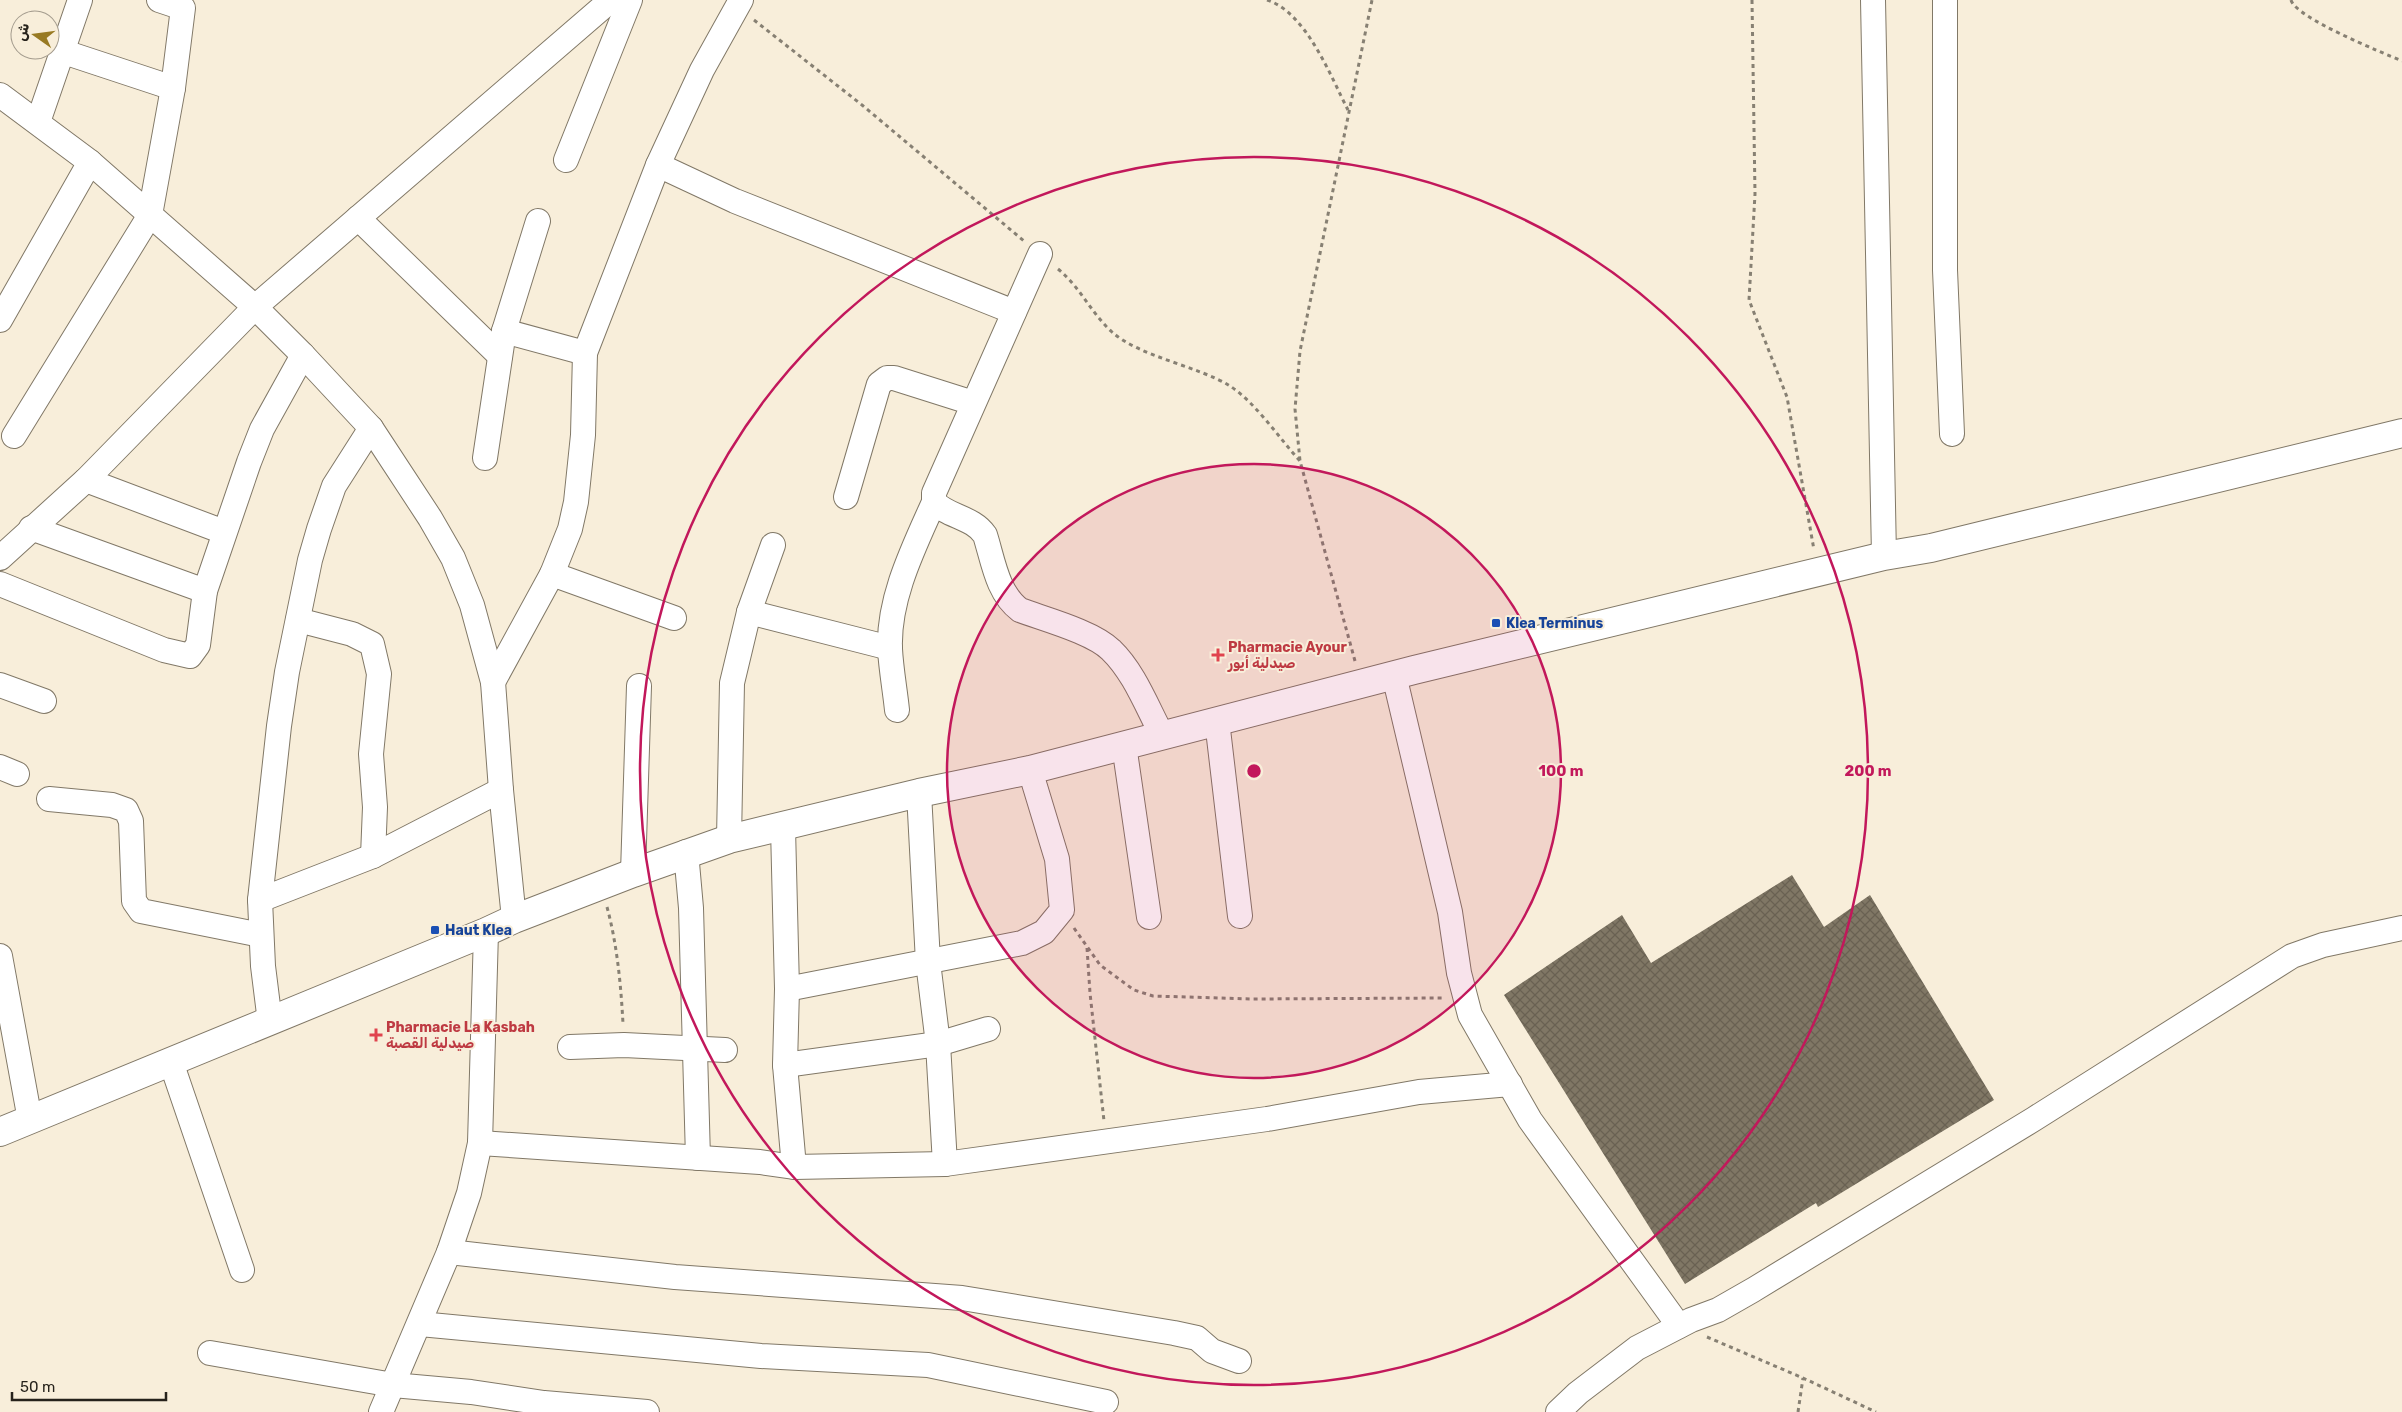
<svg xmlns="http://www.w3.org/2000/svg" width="2402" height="1412" font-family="Rubik,'Noto Sans Arabic',sans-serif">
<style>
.building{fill:url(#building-cross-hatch)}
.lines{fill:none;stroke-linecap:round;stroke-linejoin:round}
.minor-casing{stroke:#817867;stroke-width:26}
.major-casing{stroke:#817867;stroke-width:30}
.path{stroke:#878073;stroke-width:3;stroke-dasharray:4 4;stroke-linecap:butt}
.minor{stroke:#fff;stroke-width:24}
.major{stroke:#fff;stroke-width:28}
.ring{fill:none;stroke:#c2185b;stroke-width:2.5}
.transit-dot{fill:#1a4fb4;stroke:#f8eeda;stroke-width:2}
.health-dot{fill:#e0444e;stroke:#f8eeda;stroke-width:2}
.labels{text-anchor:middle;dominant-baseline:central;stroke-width:4;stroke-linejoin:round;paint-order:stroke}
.transit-label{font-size:14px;font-weight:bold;fill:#164399;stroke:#f8eeda;text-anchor:start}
.health-label{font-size:14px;font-weight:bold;fill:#be3a42;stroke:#f8eeda;text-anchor:start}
.centre{fill:#c2185b;stroke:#f8eeda;stroke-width:2.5}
.ring-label{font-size:15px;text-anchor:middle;font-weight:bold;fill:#c2185b;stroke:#f8eeda;stroke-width:4;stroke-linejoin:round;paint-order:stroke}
</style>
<defs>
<pattern id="building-cross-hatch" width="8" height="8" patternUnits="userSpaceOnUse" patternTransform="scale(1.25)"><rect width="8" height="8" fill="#807765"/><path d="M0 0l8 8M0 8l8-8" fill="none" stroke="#696152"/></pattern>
</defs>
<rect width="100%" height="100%" fill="#f8eeda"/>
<path class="building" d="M1792 875 1824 927 1870 895 1994 1100 1818 1207 1816 1203 1685 1284 1504 995 1622 915 1651 963Z"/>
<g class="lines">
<g class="minor-casing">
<g id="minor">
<path d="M1873 0 1884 556"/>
<path d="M1945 0V270L1952 434"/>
<path d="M64 52 173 88"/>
<path d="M0 95 90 162 255 307 303 355 371 428 430 518 453 558 472 605 493 682 501 790 514 919"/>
<path d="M38 122 80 0"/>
<path d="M566 160 630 0"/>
<path d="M658 165 735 201 1014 312"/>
<path d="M358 218 500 356"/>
<path d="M1040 254 934 493V502C948 517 973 517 985 535 993 560 997 593 1020 610 1044 619 1093 632 1111 650 1134 672 1147 707 1162 735"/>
<path d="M0 320 90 162"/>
<path d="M504 331 585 353"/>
<path d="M14 436 150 215 173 88 183 8 159 0"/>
<path d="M485 458 504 331 538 221"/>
<path d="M86 480 224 532"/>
<path d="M846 497 879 384 887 378H894L973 403"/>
<path d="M31 528 205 591"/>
<path d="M0 558 86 480 255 307 611 0"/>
<path d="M552 574 674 618"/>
<path d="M0 584 164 650 190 656 198 645 205 591 249 462 262 429 303 355"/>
<path d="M749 612 890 648"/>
<path d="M298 620 352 634 372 644 379 674 371 754 375 807 373 856"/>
<path d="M1394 675 1450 912 1459 973 1470 1015 1530 1120 1679 1326"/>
<path d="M493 682 552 574 570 529 576 502 583 435 585 353 658 165 702 70 741 0"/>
<path d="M0 685 44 701"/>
<path d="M897 710C895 690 891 669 890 649 888 598 914 547 934 502"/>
<path d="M1217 721 1240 916"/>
<path d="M1124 745 1149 917"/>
<path d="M0 767 17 774"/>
<path d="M919 793 928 962 938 1044 945 1164"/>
<path d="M49 799 112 805 126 810 131 821 134 901 141 911 261 935"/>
<path d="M783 828 787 989 785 1065 794 1167"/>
<path d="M729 839 732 683 749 612 773 545"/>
<path d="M686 852 691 908 698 1158"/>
<path d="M633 873 639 686"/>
<path d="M260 900 373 856 501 790"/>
<path d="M0 956 30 1120"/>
<path d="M787 989 1022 943 1044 932 1062 910 1057 859 1030 770"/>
<path d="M270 1022 263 966 260 900 279 726 287 672 310 560 319 529 334 486 371 428"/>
<path d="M570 1047 624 1045 725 1050"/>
<path d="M171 1062 242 1270"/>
<path d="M785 1065 938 1044 988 1029"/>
<path d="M480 1143 760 1162 794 1167 945 1164 1267 1119 1419 1092 1510 1084"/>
<path d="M449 1252 675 1277 962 1298 1174 1333 1197 1338 1212 1351 1239 1361"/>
<path d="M420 1324 761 1356 928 1365 1106 1402"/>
<path d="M210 1353 393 1385 471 1392 544 1403 647 1412"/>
<path d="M381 1412 449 1252 469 1193 480 1143 486 932"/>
<path d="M1558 1412 1578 1393 1637 1348 1691 1320 1718 1310 1753 1290 2034 1119 2292 956 2323 945 2402 928"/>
</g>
</g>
<g class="major-casing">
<path id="major" d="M0 1132 486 932 514 919 633 873 729 839 919 793 1030 770 1414 670 1884 556 1931 548 2402 433"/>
</g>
<g class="path">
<path d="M1267 0C1306 12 1331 77 1348 110"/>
<path d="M1752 0 1755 194 1749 300 1787 397 1814 550"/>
<path d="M2291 0C2296 18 2381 52 2402 61"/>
<path d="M754 20 862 105 1024 241"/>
<path d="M1058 269C1081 288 1091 313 1112 332 1140 357 1198 366 1230 386 1256 403 1279 438 1300 461"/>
<path d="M1355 661 1300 461 1295 409 1300 351 1372 0"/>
<path d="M607 907C617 944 621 985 623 1024"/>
<path d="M1074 928 1100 965 1134 990 1153 996 1253 999 1445 998"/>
<path d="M1087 948 1090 993 1104 1121"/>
<path d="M1707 1337 1803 1378 1876 1412"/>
<path d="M1798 1412 1803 1378"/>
</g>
<use href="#minor" class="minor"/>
<use href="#major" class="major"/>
</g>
<circle cx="1254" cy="771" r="307" fill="#c2185b" fill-opacity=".12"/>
<g class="ring">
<circle cx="1254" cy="771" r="307"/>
<circle cx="1254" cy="771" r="614"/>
</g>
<g class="transit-dot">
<rect x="1491" y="618" width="10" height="10" rx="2.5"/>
<rect x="430" y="925" width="10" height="10" rx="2.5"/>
</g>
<g class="health-dot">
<path d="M1215.5 647.5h5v5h5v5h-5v5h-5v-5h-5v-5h5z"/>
<path d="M373.5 1027.5h5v5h5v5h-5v5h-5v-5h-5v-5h5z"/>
</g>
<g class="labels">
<g class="transit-label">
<text x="1506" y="623">Klea Terminus</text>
<text x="445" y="930">Haut Klea</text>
</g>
<g class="health-label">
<text x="1228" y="647">Pharmacie Ayour<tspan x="1228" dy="16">صيدلية أيور</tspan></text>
<text x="386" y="1027">Pharmacie La Kasbah<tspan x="386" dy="16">صيدلية القصبة</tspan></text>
</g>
</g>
<circle cx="1254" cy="771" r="8" class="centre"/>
<g class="ring-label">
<text x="1561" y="776">100 m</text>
<text x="1868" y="776">200 m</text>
</g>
<g transform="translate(35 35) rotate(284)"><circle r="24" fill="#f8eeda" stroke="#a49c8e"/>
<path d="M0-4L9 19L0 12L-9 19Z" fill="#987a23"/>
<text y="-8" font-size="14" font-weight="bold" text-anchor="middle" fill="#26221b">ش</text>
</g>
<path d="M12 1392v8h154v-8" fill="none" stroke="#26221b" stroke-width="2.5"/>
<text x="20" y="1392" font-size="15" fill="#26221b" stroke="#f8eeda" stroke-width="4" paint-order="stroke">50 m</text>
</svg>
